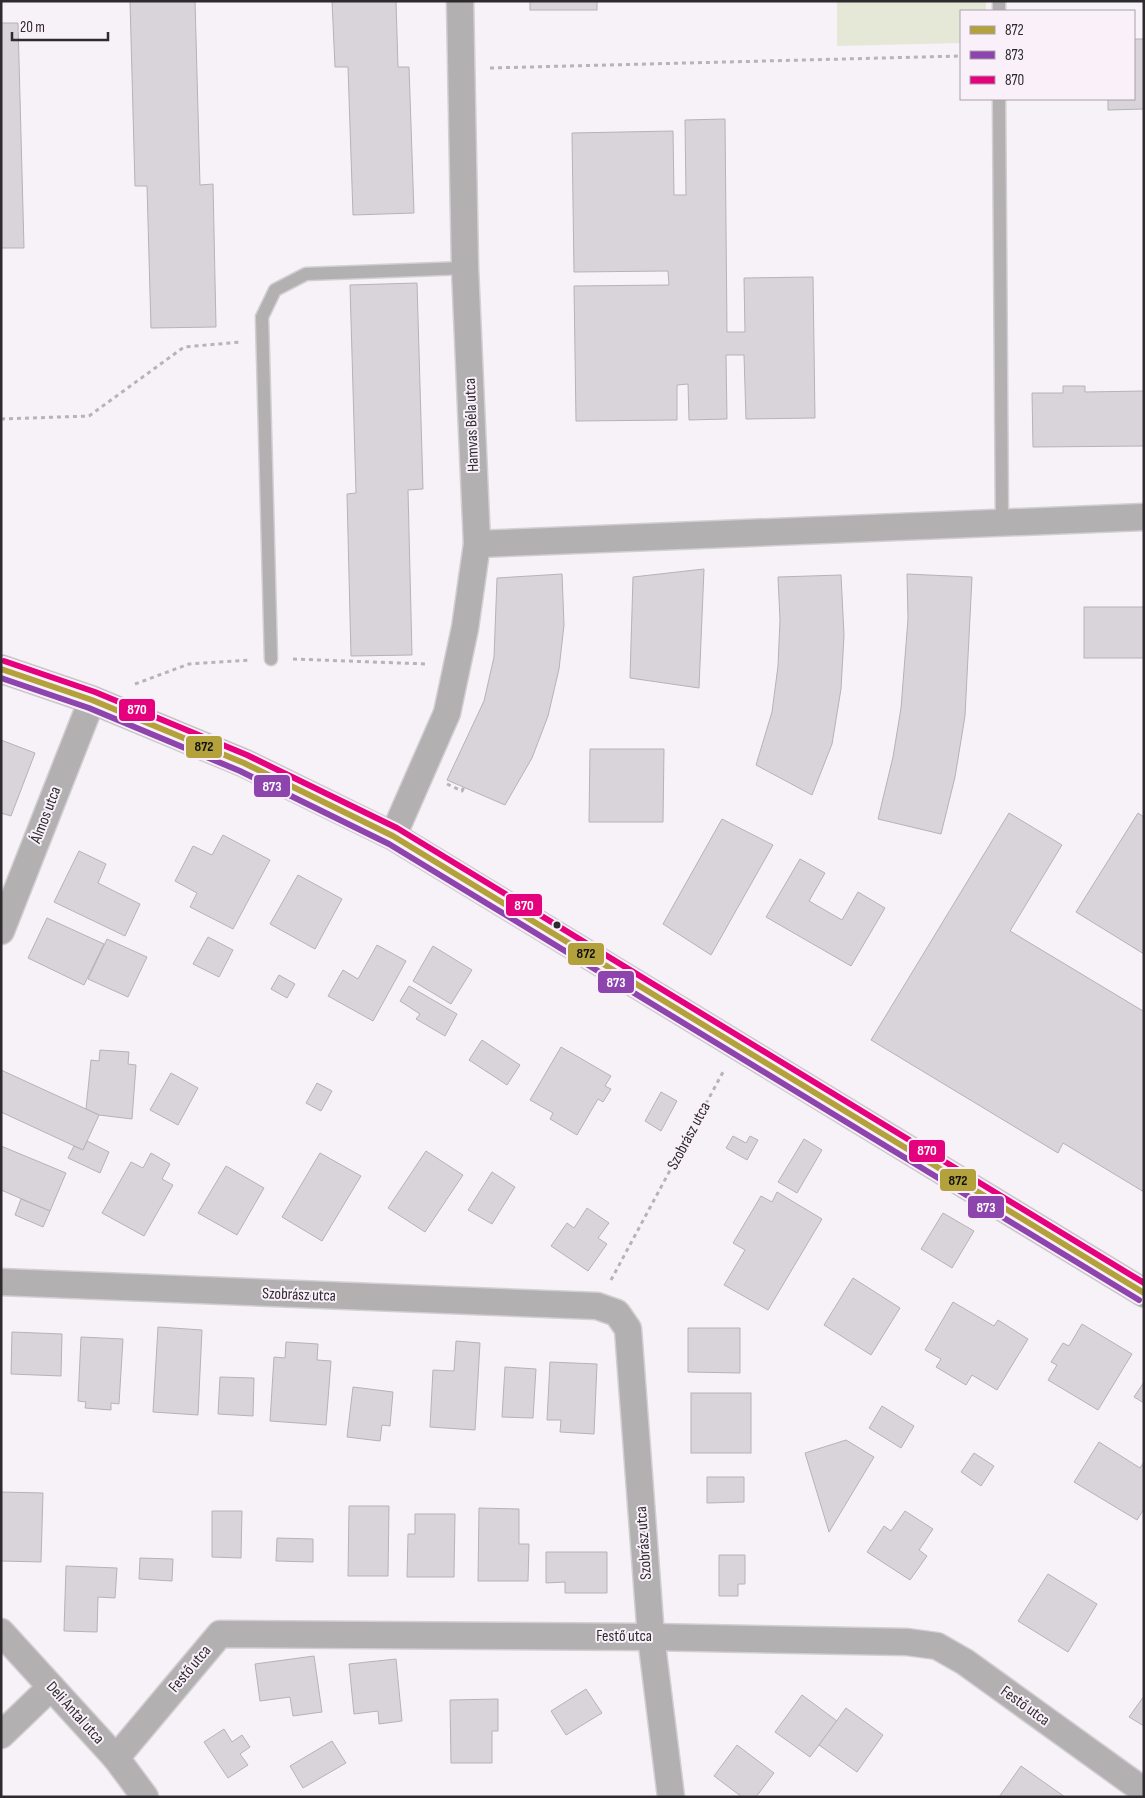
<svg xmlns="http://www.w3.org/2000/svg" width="1145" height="1798" font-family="'Sofia Sans Condensed',sans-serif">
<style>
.green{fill:#e5e8d6}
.building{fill:#d8d4d9;stroke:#b6b2b6}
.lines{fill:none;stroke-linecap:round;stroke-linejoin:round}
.service-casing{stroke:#d2cfd3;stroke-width:15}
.minor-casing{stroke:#d2cfd3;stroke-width:29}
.tertiary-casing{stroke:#d2cfd3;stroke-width:30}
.path{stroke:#b6b4b5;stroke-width:3;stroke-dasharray:4 4;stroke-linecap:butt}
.service{stroke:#b2b0b0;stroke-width:12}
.minor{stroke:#b2b0b0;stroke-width:26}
.tertiary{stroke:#b2b0b0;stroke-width:28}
.bus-1-casing{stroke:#f9f0fa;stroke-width:10}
.bus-2-casing{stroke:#f9f0fa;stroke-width:10}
.bus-3-casing{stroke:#f9f0fa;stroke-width:10}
.bus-1{stroke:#b3a13c;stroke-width:6}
.bus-2{stroke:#8e44ad;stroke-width:6}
.bus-3{stroke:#e5007d;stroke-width:6}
.bus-dot{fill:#2e2b2e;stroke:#f9f0fa;stroke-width:2}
.labels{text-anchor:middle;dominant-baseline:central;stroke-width:4;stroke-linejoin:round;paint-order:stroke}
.street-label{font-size:16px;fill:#2e2b2e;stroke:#f9f0fa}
.line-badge{stroke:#f9f0fa;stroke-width:2}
.badge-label{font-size:14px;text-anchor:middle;font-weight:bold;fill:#fff}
.pale-badge-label{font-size:14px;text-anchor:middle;font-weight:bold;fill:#111}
</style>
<rect width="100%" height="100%" fill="#f7f2f8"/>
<path class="green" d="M837 1H986V11H961V43L837 46Z"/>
<g class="building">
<path d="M130 1H195L200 185 213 184 216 327 151 328 147 186H135Z"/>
<path d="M332 1H396L398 67H409L414 213 353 215 348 67H335Z"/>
<rect x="530" y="1" width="67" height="9"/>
<path d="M1 23H18L24 248H1Z"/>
<path d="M1134 39H1144V109L1108 110V99H1134Z"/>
<path d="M725 119 727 332H745L744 278 813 277 815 418 746 419 744 355H726L727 419 689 420 688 384 677 385V420L576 421 574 286 669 285 668 271 574 272 572 133 673 131 674 195H686L685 120Z"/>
<path d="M417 283 423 489 408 490 412 655 351 656 347 494 356 493 350 285Z"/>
<path d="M1063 386H1085V392L1144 391V446L1033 447 1032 393H1063Z"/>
<path d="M704 569 699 688 630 678 633 577Z"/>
<path d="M562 574 564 625 559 669 548 716 532 758 505 805 447 780 484 701 494 657 497 578Z"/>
<path d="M907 574 972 577 965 716 955 777 941 834 878 819 893 757 901 708 908 619Z"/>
<path d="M841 575 844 635 841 689 832 744 812 795 756 765 772 712 778 666 780 620 778 577Z"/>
<rect x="1084" y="607" width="60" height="51"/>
<path d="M1 740 35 753 11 816 1 813Z"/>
<path d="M590 749H664L663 822H589Z"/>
<path d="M1009 813 1062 845 1010 931 1143 1011 1144 1010V1192L1063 1143 1058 1153 871 1040Z"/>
<path d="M1138 813 1144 817V954L1076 912Z"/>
<path d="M722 819 773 845 711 955 663 924Z"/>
<path d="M223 835 270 860 233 929 190 907 197 893 175 881 193 846 212 855Z"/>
<path d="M79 851 106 864 98 883 140 904 125 936 54 902Z"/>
<path d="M800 859 825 873 809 901 842 920 858 892 885 908 851 966 766 917Z"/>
<path d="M298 875 342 899 315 949 270 924Z"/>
<path d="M47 918 104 944 84 985 28 958Z"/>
<path d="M208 937 233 950 219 977 193 964Z"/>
<path d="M107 939 147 957 128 997 88 979Z"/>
<path d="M377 945 406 961 373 1021 328 996 343 970 358 979Z"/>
<path d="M433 946 472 970 451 1004 413 981Z"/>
<path d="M279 975 295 984 287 998 271 989Z"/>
<path d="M409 986 457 1014 445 1036 416 1019 420 1014 400 1001Z"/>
<path d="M482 1040 520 1065 507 1085 469 1060Z"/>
<path d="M561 1047 611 1076 605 1086 611 1089 603 1102 598 1099 577 1135 550 1119 553 1113 530 1100Z"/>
<path d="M100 1050 129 1052 128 1064 136 1065 132 1119 99 1115 86 1109 91 1060 99 1061Z"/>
<path d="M1 1070 99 1115 83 1150 1 1112Z"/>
<path d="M171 1073 198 1088 178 1125 150 1110Z"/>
<path d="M317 1083 332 1091 321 1111 306 1103Z"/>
<path d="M661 1092 677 1101 661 1131 645 1121Z"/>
<path d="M733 1136 746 1143 750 1136 758 1140 747 1160 726 1148Z"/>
<path d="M804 1139 822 1150 797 1193 778 1182Z"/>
<path d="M87 1141 109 1152 100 1173 68 1158 74 1146 83 1150Z"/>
<path d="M1 1146 66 1173 50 1211 1 1190Z"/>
<path d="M426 1151 463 1175 425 1232 388 1208Z"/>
<path d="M151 1153 170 1164 162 1179 173 1185 144 1236 102 1213 131 1162 143 1168Z"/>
<path d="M320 1153 361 1176 322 1241 282 1217Z"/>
<path d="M226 1166 264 1188 237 1235 198 1213Z"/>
<path d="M492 1172 515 1187 492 1224 468 1210Z"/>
<path d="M777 1192 822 1219 768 1310 724 1285 745 1250 733 1243 761 1196 772 1202Z"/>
<path d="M21 1199 50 1211 43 1227 15 1215Z"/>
<path d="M587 1208 609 1223 598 1238 607 1244 588 1271 551 1246 567 1223 574 1228Z"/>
<path d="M943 1213 974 1231 952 1268 921 1249Z"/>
<path d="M853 1278 900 1308 871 1355 824 1325Z"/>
<path d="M953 1302 994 1326 998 1320 1028 1339 997 1390 972 1375 966 1385 936 1367 941 1359 925 1350Z"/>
<path d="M1082 1324 1132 1354 1098 1410 1048 1380 1057 1365 1051 1362 1063 1343 1069 1346Z"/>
<path d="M158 1327 202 1330 198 1415 153 1412Z"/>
<path d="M688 1328H740V1373L688 1372Z"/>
<path d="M12 1332 62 1334 61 1376 11 1374Z"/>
<path d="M81 1337 123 1339 119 1404 111 1403V1410L85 1408 86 1402 78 1401Z"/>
<path d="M456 1341 480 1343 475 1430 430 1427 433 1370 454 1371Z"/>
<path d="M286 1342 318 1344 317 1360 331 1361 326 1425 270 1421 274 1357 285 1358Z"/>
<path d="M550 1362 597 1364 594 1434 560 1432 561 1420H547Z"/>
<path d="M505 1367 536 1369 533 1418 502 1417Z"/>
<path d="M220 1377 254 1378 253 1416 218 1414Z"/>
<path d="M1144 1382V1403L1134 1397Z"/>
<path d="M353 1387 393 1392 390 1426 382 1425 380 1441 347 1437Z"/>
<rect x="691" y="1393" width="60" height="60"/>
<path d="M882 1406 914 1426 901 1448 869 1428Z"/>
<path d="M846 1440 874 1457 829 1532 805 1453Z"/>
<path d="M1099 1442 1140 1468 1144 1462V1509L1137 1520 1074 1482Z"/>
<path d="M974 1453 994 1466 981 1486 961 1472Z"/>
<path d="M707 1477H744V1502L707 1503Z"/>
<path d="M1 1492 43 1493 41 1562 1 1561Z"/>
<path d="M349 1506H389L388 1576H348Z"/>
<path d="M479 1508 519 1509V1544H529L528 1581H478Z"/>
<path d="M212 1511H242L241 1558 212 1557Z"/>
<path d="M905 1511 933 1529 919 1550 927 1556 910 1580 867 1552 884 1526 891 1531Z"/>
<path d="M415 1514H455L454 1577H407L408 1534H415Z"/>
<path d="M277 1538 313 1539V1562L276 1561Z"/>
<path d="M546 1552H607V1593H565V1582L546 1583Z"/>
<path d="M719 1555H745V1584H738V1596H719Z"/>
<path d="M140 1558 173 1559 172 1581 139 1579Z"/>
<path d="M66 1566 117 1568 115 1598 98 1597 97 1632 64 1631Z"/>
<path d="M1048 1574 1097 1604 1068 1652 1018 1621Z"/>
<path d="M314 1656 322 1712 293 1716 290 1697 260 1701 255 1664Z"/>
<path d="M396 1659 402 1721 379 1724 378 1711 354 1714 349 1664Z"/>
<path d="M586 1689 602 1713 566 1735 551 1711Z"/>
<path d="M802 1695 837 1721 810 1757 775 1732Z"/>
<path d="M1144 1696V1726L1129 1717Z"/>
<path d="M498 1699V1731H492V1763H451L450 1700Z"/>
<path d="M846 1708 883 1735 857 1772 819 1745Z"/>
<path d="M224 1729 232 1742 242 1735 250 1747 240 1754 248 1765 228 1778 204 1742Z"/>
<path d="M332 1741 346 1763 303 1788 290 1766Z"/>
<path d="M737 1745 774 1773 756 1797H742L714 1776Z"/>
<path d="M1021 1766 1065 1797H999Z"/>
</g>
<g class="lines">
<g class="service-casing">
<g id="service">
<path d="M999 1V11"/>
<path d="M999 99 1002 523"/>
<path d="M271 659 262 317 275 290 306 274 465 268"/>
</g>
</g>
<g class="minor-casing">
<g id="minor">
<path d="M477 544 1144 517"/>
<path d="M393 836 447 713 465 628 477 544 465 268 460 1"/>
<path d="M1 931 92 700"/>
<path d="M1 1282 597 1306 617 1313 628 1329 651 1637 671 1797"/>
<path d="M1 1632 116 1758 145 1797"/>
<path d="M1 1735 51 1687"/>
<path d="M116 1758 220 1634 651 1637 907 1642 937 1646 965 1662 1144 1791"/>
</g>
</g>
<g class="tertiary-casing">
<path id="tertiary" d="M1 669 92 700 244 763 393 836 1144 1293"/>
</g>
<g class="path">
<path d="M490 68 961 56"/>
<path d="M1 419 89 416 184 347 241 342"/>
<path d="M293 659 427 664"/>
<path d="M135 684 189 664 250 660"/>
<path d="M447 784 462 791 464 787"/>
<path d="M611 1280 723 1072"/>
</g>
<use href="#service" class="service"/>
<use href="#minor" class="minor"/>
<use href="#tertiary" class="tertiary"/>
<g class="bus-1-casing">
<path id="bus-1" d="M1 669 92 700 244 763 393 836 1144 1293"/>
</g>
<g class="bus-2-casing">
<path id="bus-2" d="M1 678 89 708 240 771 389 844 1139 1300"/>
</g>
<g class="bus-3-casing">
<path id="bus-3" d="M4 661 95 692 247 755 397 828 1144 1283"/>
</g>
<use href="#bus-1" class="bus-1"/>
<use href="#bus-2" class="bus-2"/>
<use href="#bus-3" class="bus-3"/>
</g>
<circle class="bus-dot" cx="557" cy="925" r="4.5"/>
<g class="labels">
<g class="street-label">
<text transform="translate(472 425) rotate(-92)">Hamvas Béla utca</text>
<text transform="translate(46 815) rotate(-69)">Álmos utca</text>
<text transform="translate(689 1136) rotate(-62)">Szobrász utca</text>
<text transform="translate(299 1295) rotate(2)">Szobrász utca</text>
<text transform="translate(644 1543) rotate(-94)">Szobrász utca</text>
<text x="624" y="1636">Festő utca</text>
<text transform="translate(190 1669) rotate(-50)">Festő utca</text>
<text transform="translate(1025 1706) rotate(36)">Festő utca</text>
<text transform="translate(75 1713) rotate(48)">Deli Antal utca</text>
</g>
</g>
<g class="line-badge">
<rect x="118" y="698" width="38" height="24" rx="5" fill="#e5007d"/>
<rect x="185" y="735" width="38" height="24" rx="5" fill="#b3a13c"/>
<rect x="253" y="774" width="38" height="24" rx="5" fill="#8e44ad"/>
<rect x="505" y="893" width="38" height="24" rx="5" fill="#e5007d"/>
<rect x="567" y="942" width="38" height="24" rx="5" fill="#b3a13c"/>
<rect x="597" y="970" width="38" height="24" rx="5" fill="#8e44ad"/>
<rect x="908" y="1139" width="38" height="24" rx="5" fill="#e5007d"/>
<rect x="939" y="1168" width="38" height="24" rx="5" fill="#b3a13c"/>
<rect x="967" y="1195" width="38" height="24" rx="5" fill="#8e44ad"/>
</g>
<g class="badge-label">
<text x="137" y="714">870</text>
<text x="272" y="791">873</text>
<text x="524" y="910">870</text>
<text x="616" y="987">873</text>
<text x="927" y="1155">870</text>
<text x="986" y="1212">873</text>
</g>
<g class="pale-badge-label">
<text x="204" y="751">872</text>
<text x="586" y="958">872</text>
<text x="958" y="1185">872</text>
</g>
<rect width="1145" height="1798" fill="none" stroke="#2e2b2e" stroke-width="5"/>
<rect x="960" y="10" width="175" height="90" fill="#f9f0fa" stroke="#a8a1a8"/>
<rect x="970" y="26" width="25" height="8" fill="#b3a13c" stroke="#a8a1a8"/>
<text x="1005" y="35" font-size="15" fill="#2e2b2e">872</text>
<rect x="970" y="51" width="25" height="8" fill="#8e44ad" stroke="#a8a1a8"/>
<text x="1005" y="60" font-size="15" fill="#2e2b2e">873</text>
<rect x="970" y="76" width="25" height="8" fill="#e5007d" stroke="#a8a1a8"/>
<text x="1005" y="85" font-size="15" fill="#2e2b2e">870</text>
<path d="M12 32v8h96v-8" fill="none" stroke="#2e2b2e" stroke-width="2.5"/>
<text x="20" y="32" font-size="15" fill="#2e2b2e" stroke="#f9f0fa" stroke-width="4" paint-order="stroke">20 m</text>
</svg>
